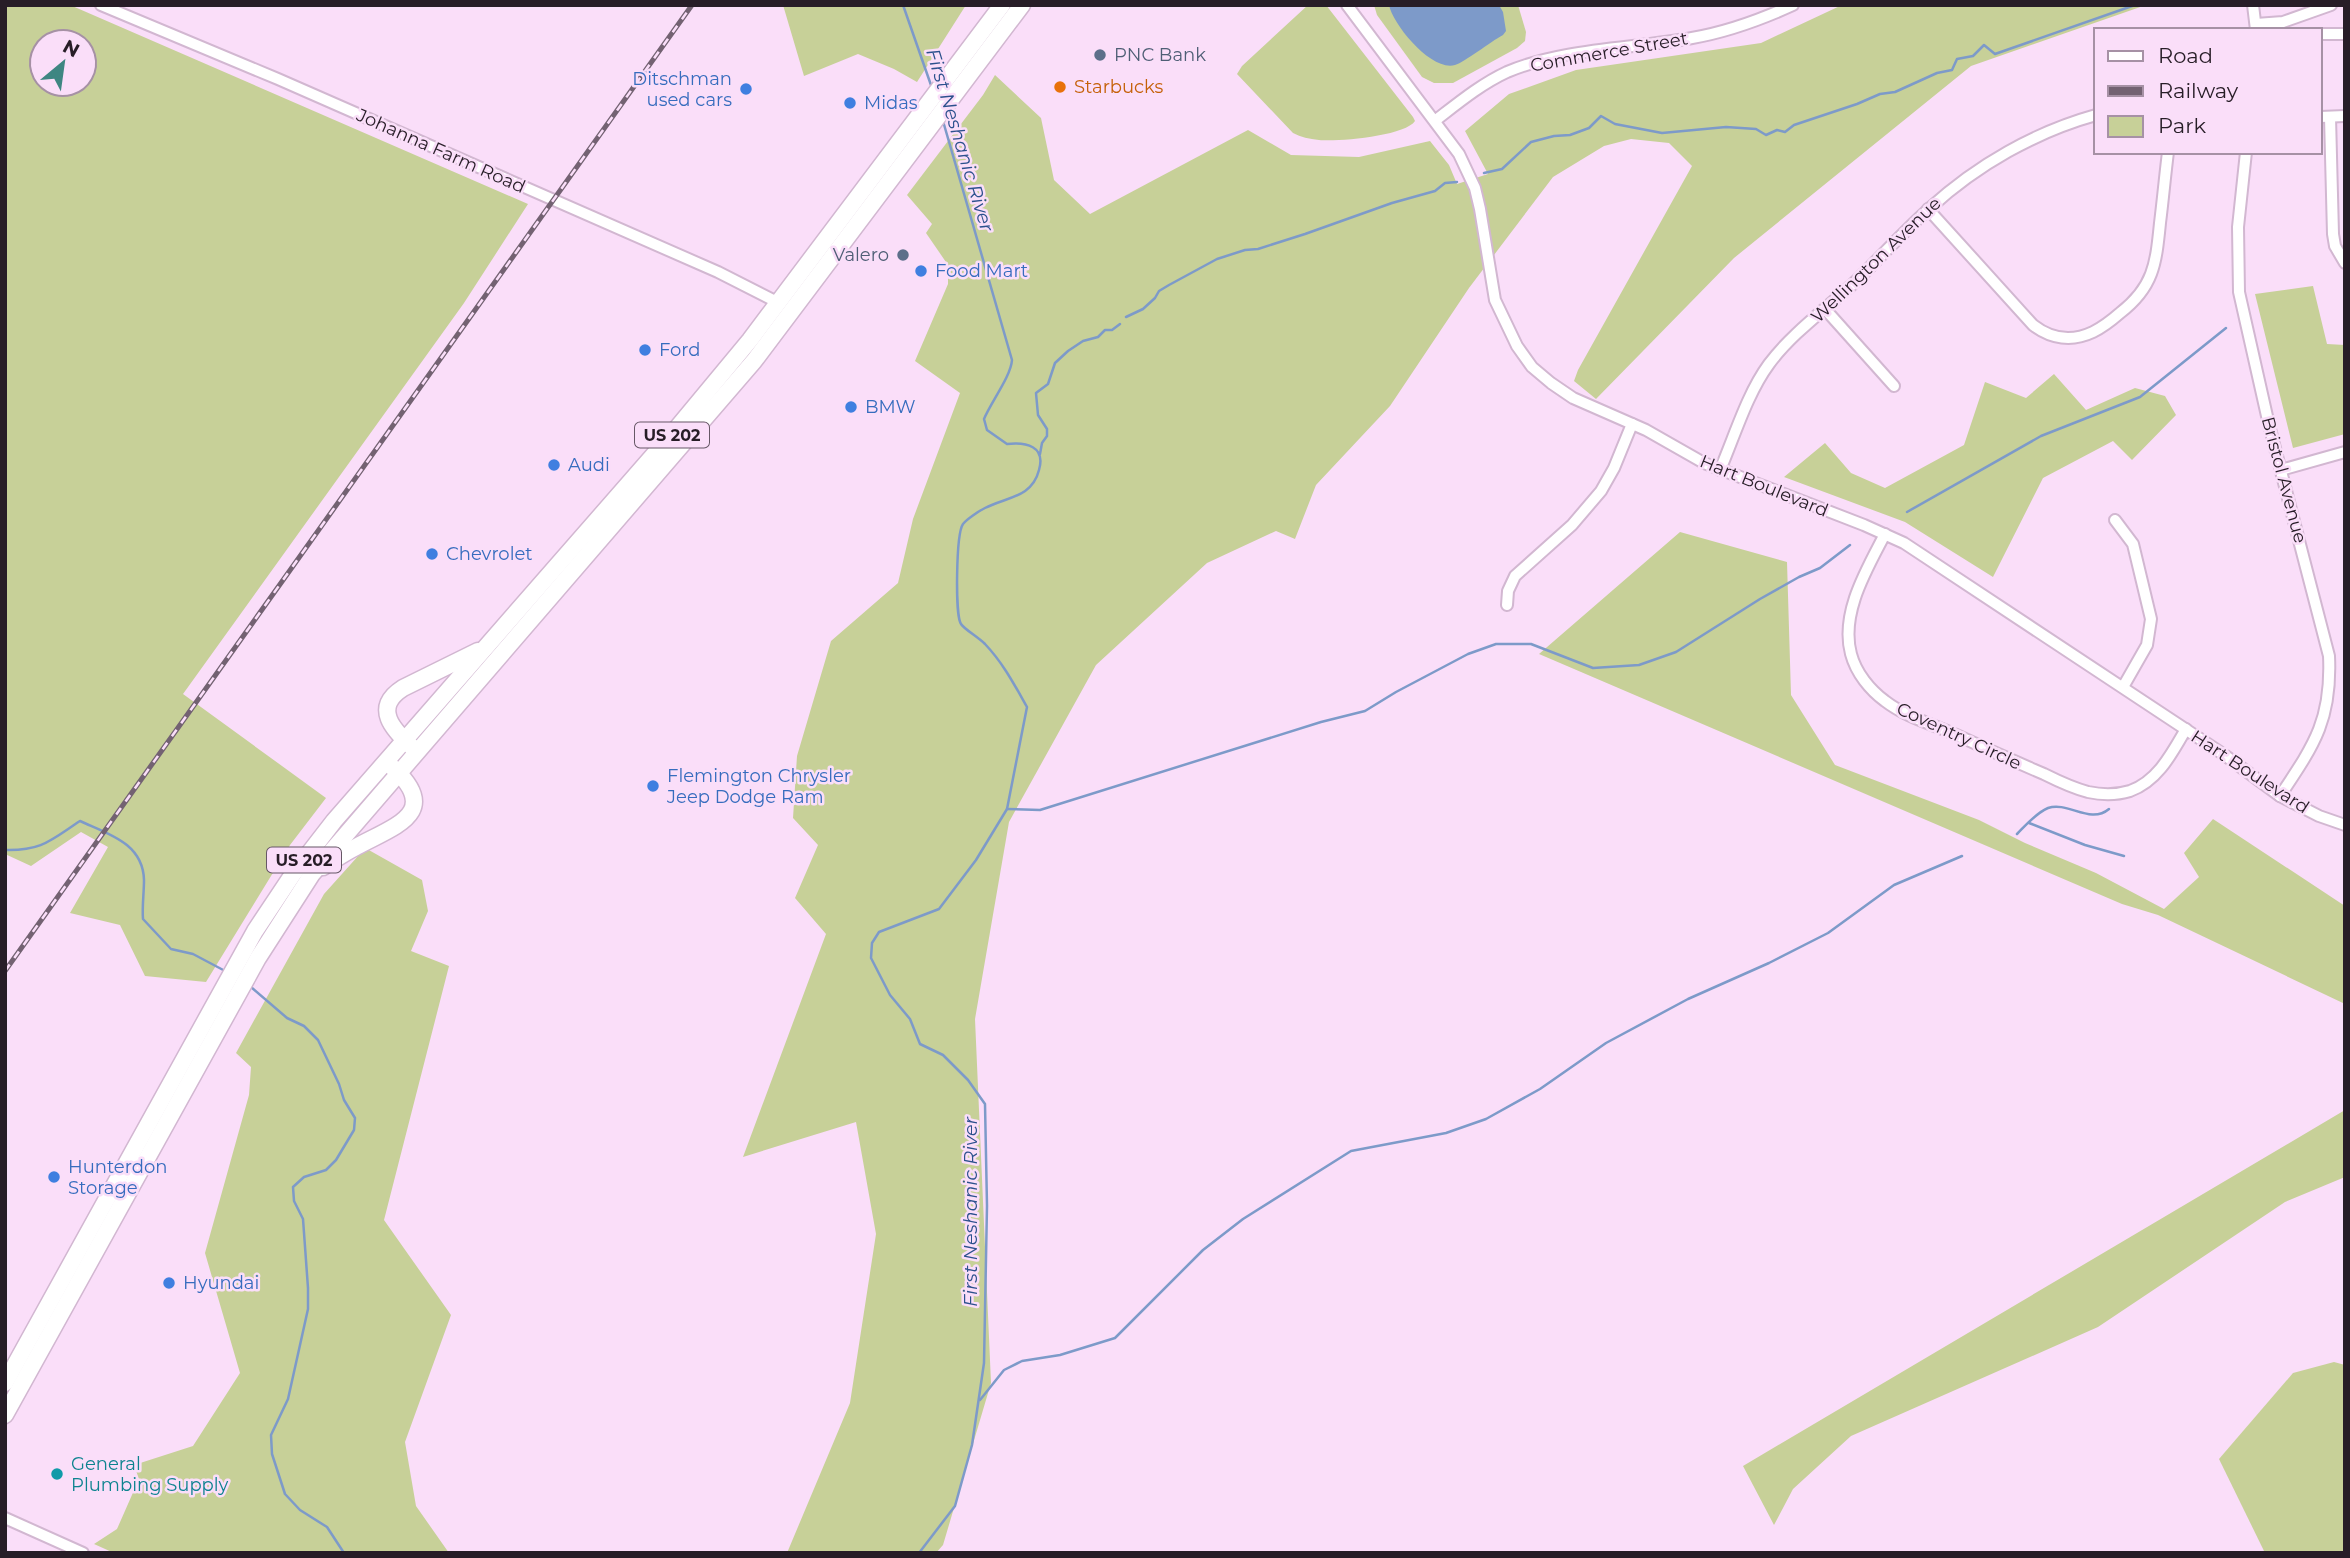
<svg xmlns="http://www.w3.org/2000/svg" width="2350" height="1558" font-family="Montserrat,sans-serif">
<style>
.green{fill:#c7d098;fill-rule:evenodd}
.water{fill:#7d9ac9}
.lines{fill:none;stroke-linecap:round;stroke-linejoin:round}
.stream{stroke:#7d9ac9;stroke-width:2.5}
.minor-casing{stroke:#d2b7d1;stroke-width:14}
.highway-casing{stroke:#d2b7d1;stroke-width:19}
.minor{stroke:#fff;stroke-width:10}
.highway{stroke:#fff;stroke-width:16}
.rail-casing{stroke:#736272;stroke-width:5}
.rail{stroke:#fadef9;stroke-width:2.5;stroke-dasharray:8;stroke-linecap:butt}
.service-dot{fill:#5c6f8a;stroke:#fadef9;stroke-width:2.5}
.food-dot{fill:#e8710a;stroke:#fadef9;stroke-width:2.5}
.shop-dot{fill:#3f7fe0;stroke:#fadef9;stroke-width:2.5}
.culture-dot{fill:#0f9aa8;stroke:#fadef9;stroke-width:2.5}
.labels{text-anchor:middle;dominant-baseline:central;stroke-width:5;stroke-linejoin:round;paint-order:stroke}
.shield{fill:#fadef9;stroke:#665766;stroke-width:2}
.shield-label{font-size:16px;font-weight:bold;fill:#271d27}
.street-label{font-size:18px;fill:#271d27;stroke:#fadef9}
.service-label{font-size:18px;fill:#4e5e75;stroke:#fadef9;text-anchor:start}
.shop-label{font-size:18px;fill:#366cbe;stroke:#fadef9;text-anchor:start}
.food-label{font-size:18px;fill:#c56008;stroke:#fadef9;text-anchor:start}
.culture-label{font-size:18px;fill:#0d838f;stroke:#fadef9;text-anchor:start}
.water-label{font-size:19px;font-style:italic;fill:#2c518d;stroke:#fadef9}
</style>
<rect width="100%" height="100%" fill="#fadef9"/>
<g class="green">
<path d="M5 5H70L528 204 464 303 183 694 326 798 290 845 206 982 145 976 120 925 70 913 108 847 81 832 31 866 5 854ZM42 42H84V84H42Z"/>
<path d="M783 5H966L917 82 894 69 858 54 804 76Z"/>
<path d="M1308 5H1326L1413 117 1415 121C1405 136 1338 142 1319 140 1309 139 1301 137 1293 133L1237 74 1242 66Z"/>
<path d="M1374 5H1518L1526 32 1525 41 1517 48 1453 83H1434L1422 77 1377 15Z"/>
<path d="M1842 5H2146L1971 66 1734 258 1596 399 1574 381 1578 370 1692 166 1669 143 1631 139 1604 146 1553 177 1469 288 1390 406 1316 485 1295 539 1276 531 1207 563 1096 665 1009 822 975 1019 991 1383 943 1545 936 1553H787L850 1403 876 1234 856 1122 743 1157 826 934 795 898 818 845 793 818 797 756 831 641 898 583 913 519 960 393 915 361 948 284V265L926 233 932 224 907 195 983 95 995 75 1041 118 1054 180 1090 214 1248 130 1291 155 1359 157 1430 141 1449 165 1457 184 1488 174 1465 131 1509 94 1576 70 1761 43Z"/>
<path d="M2313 286 2327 344 2345 345V434L2293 448 2255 294Z"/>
<path d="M2054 374 2086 410 2135 388 2165 396 2176 415 2132 460 2113 441 2043 478 1993 577 1905 522 1784 477 1825 443 1851 473 1885 488 1964 445 1985 382 2026 398Z"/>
<path d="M1680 532 1787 562 1791 695 1835 765 1979 820 2025 843 2096 873 2164 909 2199 877 2184 853 2213 819 2345 906V1004L2158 915 2122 904 1539 654Z"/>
<path d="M367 849 422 880 428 911 411 951 449 966 384 1220 451 1315 405 1442 416 1506 449 1553H114L94 1544 117 1529 139 1479 134 1465 193 1446 240 1373 205 1253 249 1095 251 1067 236 1053 324 894 359 855Z"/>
<path d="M2345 1110V1177L2285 1202 2098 1327 1851 1436 1793 1489 1774 1525 1743 1466Z"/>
<path d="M2334 1362 2345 1365V1553H2265L2219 1459 2293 1373Z"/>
</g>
<path class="water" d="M1389 5H1499L1503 12 1506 31 1503 35C1490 42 1465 62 1455 65 1432 72 1393 25 1389 5Z"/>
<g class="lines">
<g class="stream">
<path d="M903 5 932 88"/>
<path d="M1484 173 1502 169 1531 142 1554 136 1570 135 1589 128 1601 116 1615 124 1662 133 1726 127 1756 129 1766 135 1777 130 1785 132 1794 125 1857 104 1880 94 1895 92 1937 73 1952 70 1957 59 1973 56 1984 45 1995 54 2135 5"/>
<path d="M1126 317 1143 309 1155 298 1159 291 1169 285 1217 259 1245 250 1258 249 1305 234 1392 203 1435 191 1445 183 1457 182"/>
<path d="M1040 454 1042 443 1047 436V429L1038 415 1036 393 1048 384 1055 363 1068 351 1083 341 1098 337 1105 330H1112L1120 324"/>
<path d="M1907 512 2041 436 2140 397 2226 328"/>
<path d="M1007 809 1040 810 1321 722 1365 711 1396 692 1468 654 1496 644H1531L1593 668 1639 665 1676 652 1760 599 1799 577 1820 568 1850 545"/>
<path d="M2029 823 2085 845 2124 856"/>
<path d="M2017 834C2026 825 2036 813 2048 808 2068 801 2090 825 2109 809"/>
<path d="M5 850C42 851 51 840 80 821 108 834 143 843 144 880 144 893 142 906 143 919L171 949 193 954 227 972"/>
<path d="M251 987 287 1018 304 1026 318 1040 339 1084 344 1100 355 1118 354 1130 336 1160 326 1170 304 1177 293 1187 294 1201 303 1219 308 1288V1309L288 1399 271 1435 272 1454 285 1494 300 1510 327 1527 344 1553"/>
<path d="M980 1400 1004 1370 1022 1361 1060 1355 1115 1338 1203 1250 1243 1219 1351 1151 1446 1133 1486 1119 1540 1089 1606 1043 1688 999 1769 963 1828 933 1894 885 1962 856"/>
<path d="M919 1553 955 1506 972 1445 984 1363 987 1206 985 1104 968 1080 943 1055 920 1044 910 1019 890 995 871 958 872 943 879 932 939 909 976 860 1007 809 1027 707C1014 684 1003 663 985 644 978 637 964 629 961 624 955 616 956 534 963 524 967 519 979 511 985 508 1006 497 1032 498 1039 470 1046 446 1026 442 1007 444L987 430 984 419C991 402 1011 376 1012 360L943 121"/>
</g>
<g class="minor-casing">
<g id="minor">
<path d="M101 5 278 79 718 272 779 303"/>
<path d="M1347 5 1459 154 1475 188 1480 209 1495 300 1517 346 1532 367 1551 383 1573 398 1646 430 1704 463 1864 525 1904 543 2223 754 2280 796 2319 816 2345 825"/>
<path d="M2253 5 2256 30"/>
<path d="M2256 24 2283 22 2331 5"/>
<path d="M2320 34H2345"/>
<path d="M2320 117 2345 116"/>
<path d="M2330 117 2333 234 2335 246 2345 263"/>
<path d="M1436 120C1458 103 1481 84 1507 72 1564 48 1631 49 1692 38 1727 32 1760 20 1793 5"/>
<path d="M2246 152 2238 227 2239 292 2269 425 2329 656C2332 720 2314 745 2280 796"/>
<path d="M1928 209 2033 325C2051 339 2072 342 2093 332 2103 327 2112 320 2120 313 2154 287 2156 263 2160 223 2163 199 2165 176 2168 152"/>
<path d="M1825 309 1894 386"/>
<path d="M1720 470C1735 435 1747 394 1769 364 1792 333 1826 309 1854 283 1880 258 1904 231 1930 208 1977 165 2035 132 2096 115"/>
<path d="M2281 470 2345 452"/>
<path d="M2115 520 2133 544 2151 619 2147 645 2123 687"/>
<path d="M1885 534C1867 569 1840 613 1851 654 1856 673 1870 690 1885 701 1907 718 1936 725 1961 737 1989 750 2016 762 2044 774 2058 781 2073 788 2088 792 2102 795 2117 795 2130 791 2158 781 2172 753 2186 729"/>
<path d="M1507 605 1508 591 1515 576 1572 525 1601 491 1614 468 1632 424"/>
<path d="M5 1518 83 1553"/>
</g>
</g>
<g class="highway-casing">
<g id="highway">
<path d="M413 748C393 730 372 708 403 688L478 651"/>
<path d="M323 867C334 860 344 853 356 847 394 826 444 813 391 766"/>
<path d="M5 1383 255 931 293 874 334 821 672 434 750 340 1002 5"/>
<path d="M5 1415 258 958 312 874 754 361 1022 5"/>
</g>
</g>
<use href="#minor" class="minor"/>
<use href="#highway" class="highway"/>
<g class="rail-casing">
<path id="rail" d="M5 971 692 5"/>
</g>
<use href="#rail" class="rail"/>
</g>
<g class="service-dot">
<circle cx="1100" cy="55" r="7"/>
<circle cx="903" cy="255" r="7"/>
</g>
<circle class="food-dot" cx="1060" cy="87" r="7"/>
<g class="shop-dot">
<circle cx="746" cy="89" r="7"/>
<circle cx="850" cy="103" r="7"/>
<circle cx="921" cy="271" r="7"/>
<circle cx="645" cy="350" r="7"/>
<circle cx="851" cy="407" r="7"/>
<circle cx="554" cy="465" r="7"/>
<circle cx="432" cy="554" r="7"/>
<circle cx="653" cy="786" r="7"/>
<circle cx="54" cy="1177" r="7"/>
<circle cx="169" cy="1283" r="7"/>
</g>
<circle class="culture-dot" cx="57" cy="1474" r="7"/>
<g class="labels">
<g class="shield">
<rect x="635" y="422.5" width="74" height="25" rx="5"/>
<rect x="267" y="847.5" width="74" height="25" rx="5"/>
</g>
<g class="shield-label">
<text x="672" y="435">US 202</text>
<text x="304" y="860">US 202</text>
</g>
<g class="street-label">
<text transform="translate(1609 52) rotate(-10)">Commerce Street</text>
<text transform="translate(441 151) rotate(24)">Johanna Farm Road</text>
<text transform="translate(1876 260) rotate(-44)">Wellington Avenue</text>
<text transform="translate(2284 480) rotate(75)">Bristol Avenue</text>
<text transform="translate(1764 486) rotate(22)">Hart Boulevard</text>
<text transform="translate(1959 736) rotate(25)">Coventry Circle</text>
<text transform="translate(2250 772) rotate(33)">Hart Boulevard</text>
</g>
<g class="service-label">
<text x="1114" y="55">PNC Bank</text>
<text x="889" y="255" text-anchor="end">Valero</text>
</g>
<g class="shop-label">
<text x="732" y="79" text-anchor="end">Ditschman<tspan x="732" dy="21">used cars</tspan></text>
<text x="864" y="103">Midas</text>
<text x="935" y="271">Food Mart</text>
<text x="659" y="350">Ford</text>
<text x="865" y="407">BMW</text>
<text x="568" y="465">Audi</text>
<text x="446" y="554">Chevrolet</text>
<text x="667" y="776">Flemington Chrysler<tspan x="667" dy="21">Jeep Dodge Ram</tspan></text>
<text x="68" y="1167">Hunterdon<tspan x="68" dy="21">Storage</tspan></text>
<text x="183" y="1283">Hyundai</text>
</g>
<g class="food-label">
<text x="1074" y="87">Starbucks</text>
</g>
<g class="culture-label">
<text x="71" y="1464">General<tspan x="71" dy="21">Plumbing Supply</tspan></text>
</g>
<g class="water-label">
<text transform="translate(960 140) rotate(73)">First Neshanic River</text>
<text transform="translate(970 1212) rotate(-90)">First Neshanic River</text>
</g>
</g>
<rect width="2350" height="1558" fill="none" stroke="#271d27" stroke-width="14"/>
<rect x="2094" y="28" width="228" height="126" fill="#fadef9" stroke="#a691a5" stroke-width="2"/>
<rect x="2108" y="51" width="35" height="10" fill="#ffffff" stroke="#a691a5" stroke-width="2"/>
<text x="2158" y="63" font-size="21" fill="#271d27">Road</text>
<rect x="2108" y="86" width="35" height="10" fill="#736272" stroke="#a691a5" stroke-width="2"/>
<text x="2158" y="98" font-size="21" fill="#271d27">Railway</text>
<rect x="2108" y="116" width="35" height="21" fill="#c7d098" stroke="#a691a5" stroke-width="2"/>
<text x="2158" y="133" font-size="21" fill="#271d27">Park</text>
<g transform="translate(63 63) rotate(29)"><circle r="33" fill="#fadef9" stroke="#a691a5" stroke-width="2"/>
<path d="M0-5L12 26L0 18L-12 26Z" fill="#3e8682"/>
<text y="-10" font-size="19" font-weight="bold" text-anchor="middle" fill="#271d27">N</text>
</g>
</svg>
